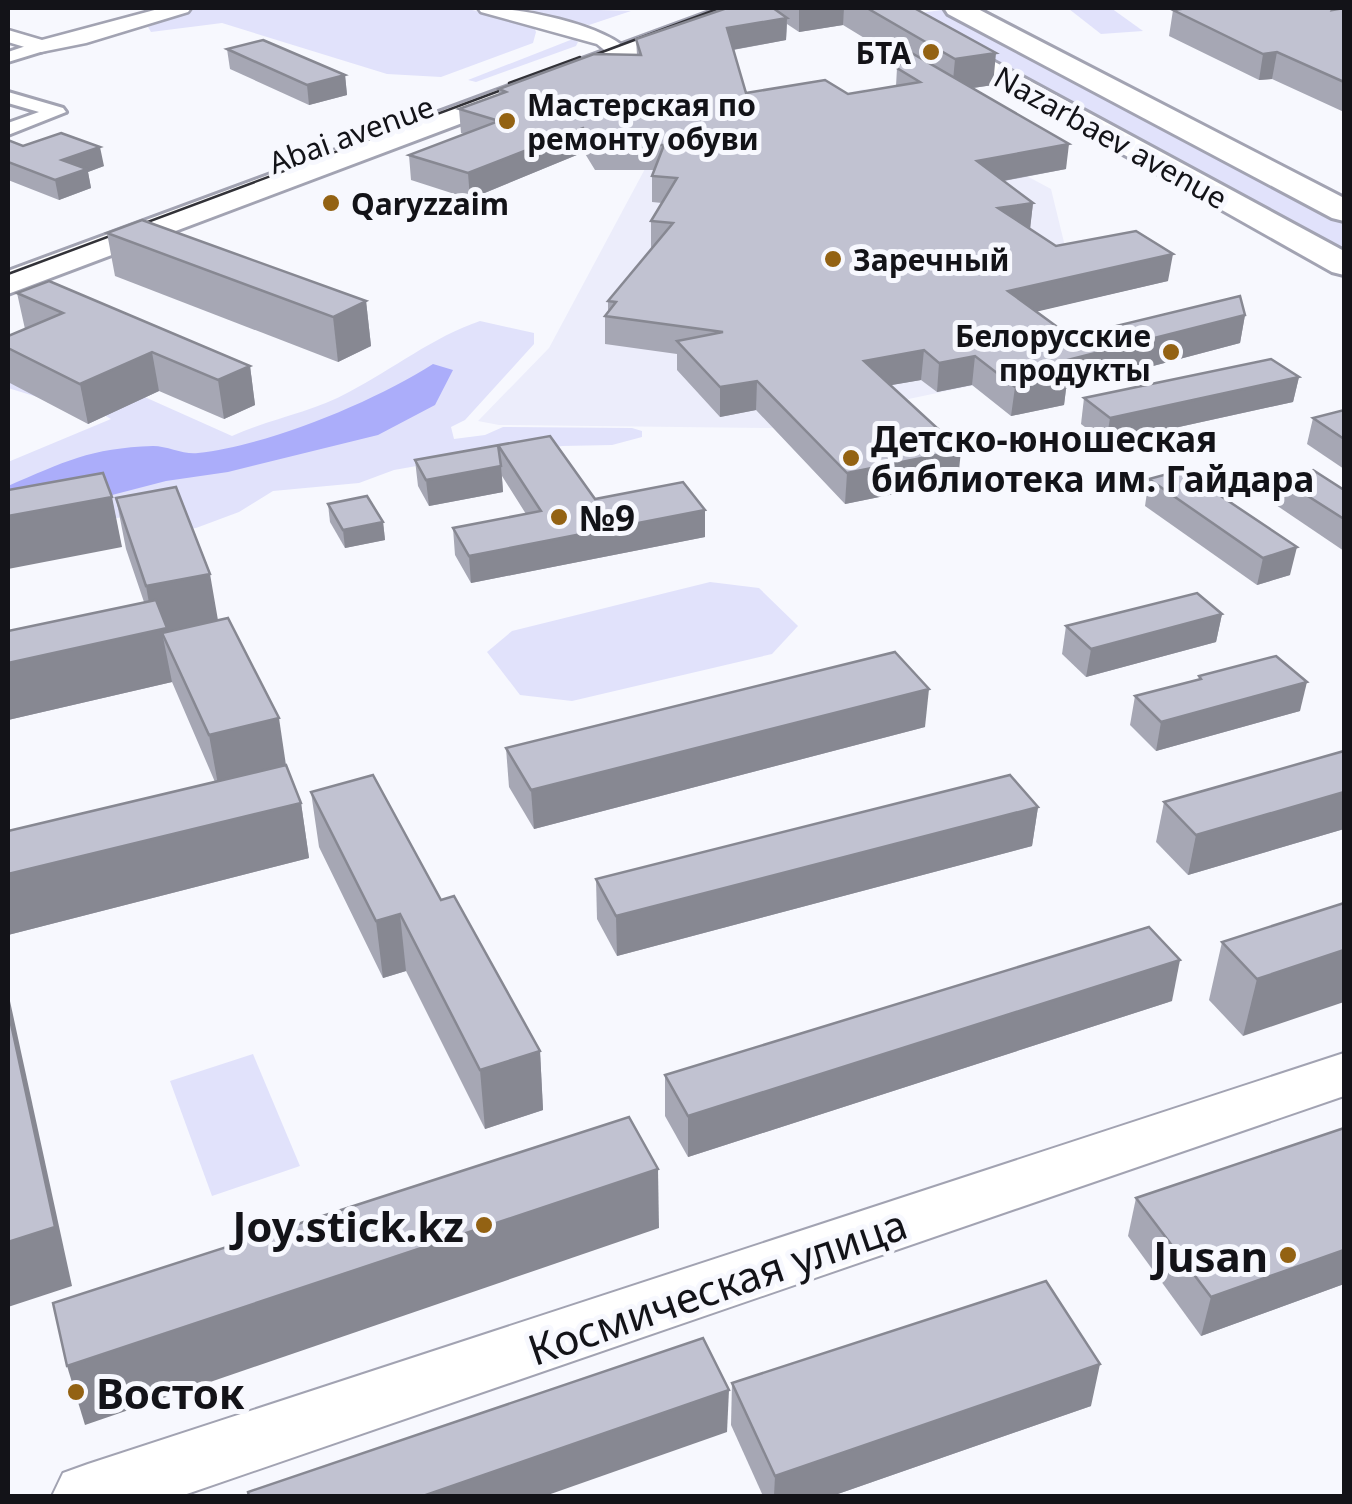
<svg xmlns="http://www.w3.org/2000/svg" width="1352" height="1504" font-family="'Noto Sans',sans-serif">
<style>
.built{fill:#ecedfb}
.green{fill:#e1e2fb}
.water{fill:#abadfa}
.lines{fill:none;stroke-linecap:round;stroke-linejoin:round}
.minor-casing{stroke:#a2a3b2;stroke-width:6}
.tertiary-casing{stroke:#a2a3b2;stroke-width:5}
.secondary-casing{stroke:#a2a3b2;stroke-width:4}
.primary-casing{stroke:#a2a3b2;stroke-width:6}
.minor{fill:#fff;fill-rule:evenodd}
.tertiary{fill:#fff;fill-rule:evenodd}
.secondary{fill:#fff;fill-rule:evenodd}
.primary{fill:#fff;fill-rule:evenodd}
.tram{stroke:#323238;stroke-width:2.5}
.wall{fill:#a6a7b4;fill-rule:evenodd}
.shaded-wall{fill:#878892}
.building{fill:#c1c2d1;stroke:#878892;stroke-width:2.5}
.poi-dot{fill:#936213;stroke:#f7f8fe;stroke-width:4}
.labels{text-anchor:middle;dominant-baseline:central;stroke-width:10;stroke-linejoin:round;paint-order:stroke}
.far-poi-label{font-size:30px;font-weight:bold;fill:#131318;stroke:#f7f8fe;text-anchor:start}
.far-street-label{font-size:30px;fill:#131318;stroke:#f7f8fe}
.poi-label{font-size:35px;font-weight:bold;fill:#131318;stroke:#f7f8fe;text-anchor:start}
.near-poi-label{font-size:42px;font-weight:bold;fill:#131318;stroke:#f7f8fe;text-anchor:end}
.near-street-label{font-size:42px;fill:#131318;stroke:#f7f8fe}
</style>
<rect width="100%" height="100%" fill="#f7f8fe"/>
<path class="built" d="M864 89 1051 189 1072 275 962 304 975 385 771 428 499 425 478 421 549 348 646 167 644 142Z"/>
<g class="green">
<path d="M198 8H464L533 25 536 32 533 43 441 77 387 74 222 23 151 32 148 27Z"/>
<path d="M539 8 631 11 589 25 531 11Z"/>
<path d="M1111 8 1143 31 1101 34 1069 9Z"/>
<path d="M942 10 1344 220V253L905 15Z"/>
<path d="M573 39 578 42 576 46 476 82 468 80Z"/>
<path d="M480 321 534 333V344L465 420 451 427 454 439 485 435 503 427 632 428 642 431V437L612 445 562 446 514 455 462 458 394 470 359 483 273 491 239 512 196 528 139 533 128 516 8 538V462L111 419 81 402 44 399 8 388V336L232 436C269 419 313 412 349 392 393 369 433 337 480 321Z"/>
<path d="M710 582 759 588 798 626 772 654 572 701 520 695 487 652 512 631Z"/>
<path d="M253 1054 300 1166 212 1196 170 1081Z"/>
</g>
<path class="water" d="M433 364 453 370 435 405 378 435 228 472 166 481 8 522V486C64 462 90 448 153 446 168 446 184 455 198 453 270 445 373 402 433 364Z"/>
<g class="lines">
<g class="minor-casing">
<g id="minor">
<path d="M41 41 49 46 47 50 8 62V52Z"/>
<path d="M8 92 63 108 66 112 8 135V123L39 112 8 103Z"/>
</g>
</g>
<g class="tertiary-casing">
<g id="tertiary">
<path d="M162 8H191L188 12 86 43 41 52 8 42V30L42 40Z"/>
<path d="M478 8C515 6 606 24 631 53L627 57H613L597 44 481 12Z"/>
</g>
</g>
<g class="secondary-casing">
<path id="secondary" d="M1344 1053V1096L181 1496H52L63 1473 88 1464Z"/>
</g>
<g class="primary-casing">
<g id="primary">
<path d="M720 8H756L752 14 8 294V271Z"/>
<path d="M864 8H895L1344 251V275L1332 272Z"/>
<path d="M944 8H976L1344 198V221L1332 218 948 14Z"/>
</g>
</g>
<use href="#minor" class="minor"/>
<use href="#tertiary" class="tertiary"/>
<use href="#secondary" class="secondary"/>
<use href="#primary" class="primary"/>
<g class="tram">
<path d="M570 64 720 8"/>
<path d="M509 83 580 57"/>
<path d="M8 274 523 82"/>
</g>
</g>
<g class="wall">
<path d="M727 8H914L993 85 973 88 1066 169 1004 181 1033 203 1030 229 1056 246 1168 281 1037 311 1071 337 1245 315 1240 343 1066 389 1064 405 1011 416 972 385 937 392 921 380 891 385 958 481 845 504 756 410 720 417 677 370V354L605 344V316L608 311V301L652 248H651V221L662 203 652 202V176L654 170H595L584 152 470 199 411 180 409 155 464 134 461 133 459 109 499 94V89L637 55 636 39ZM787 24 799 32 843 25 902 61 897 68 896 86 848 94 746 93 733 50 786 40Z"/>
<path d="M1344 8V112L1272 79 1259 80 1169 36 1173 10Z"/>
<path d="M227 49 345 75 347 95 309 105 230 69Z"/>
<path d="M8 140 23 146 104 166 88 172 91 188 59 200 8 180Z"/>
<path d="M107 233 366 301 371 346 338 362 115 276Z"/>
<path d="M17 293 250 366 255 405 224 419 159 391 88 424 8 382V336L25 329Z"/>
<path d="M1299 377 1293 402 1106 443 1081 424 1084 398Z"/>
<path d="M1344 410V469L1307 444 1313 418Z"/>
<path d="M550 436 595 499 705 537 471 583 455 555 453 528 526 514 502 476 503 492 429 506 418 486 415 460Z"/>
<path d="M1149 479 1290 575 1257 585 1145 506Z"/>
<path d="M1281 479 1344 490V551L1276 505Z"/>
<path d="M116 498 218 620 286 767 301 803 309 858 8 935V831L215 782 172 682 8 720V631L144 602 126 549Z"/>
<path d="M328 504 383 522 385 540 345 548 330 522Z"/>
<path d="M1222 614 1216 642 1086 677 1062 654 1066 626Z"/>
<path d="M1199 676 1300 711 1156 751 1130 725 1135 696 1199 679Z"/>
<path d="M925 727 534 829 509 787 506 748Z"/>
<path d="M1344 751V829L1188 875 1156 842 1164 802Z"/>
<path d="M311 792 441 900 540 1051 543 1110 485 1129 406 971 383 978 319 847Z"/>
<path d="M1038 807 1032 846 617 956 597 919 596 879Z"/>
<path d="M1344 903 1243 1036 1209 1000 1222 942Z"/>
<path d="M1172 1001 688 1157 665 1116V1075Z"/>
<path d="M1344 1128V1284L1201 1336 1128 1236 1136 1198Z"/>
<path d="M732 1383 1091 1406 832 1496H763L731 1425Z"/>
</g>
<g class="shaded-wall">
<path d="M799 8H844L843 25 799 32Z"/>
<path d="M787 18 786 40 726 51 727 28Z"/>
<path d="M1277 52 1272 79 1259 80 1263 54Z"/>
<path d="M996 53 993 85 952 91 955 59Z"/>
<path d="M345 75 347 95 309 105 307 85Z"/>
<path d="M583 128 584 152 470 199 468 173Z"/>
<path d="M1069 144 1066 169 975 186 977 161Z"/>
<path d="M100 147 104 166 88 172 91 188 59 200 55 180 62 160Z"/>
<path d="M1033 203 1030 229 998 208Z"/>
<path d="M1173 254 1168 281 1005 319 1008 291Z"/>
<path d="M366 301 371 346 338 362 333 317Z"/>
<path d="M1245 315 1240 343 1066 389 1064 405 1011 416 1015 387 1064 361Z"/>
<path d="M924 350 921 380 863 390 864 361Z"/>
<path d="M152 352 159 391 88 424 80 384Z"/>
<path d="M975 356 972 385 937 392 939 363Z"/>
<path d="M250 366 255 405 224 419 218 380Z"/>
<path d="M1299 377 1293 402 1106 443 1110 418Z"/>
<path d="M757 381 756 410 720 417V387Z"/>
<path d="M961 450 958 481 845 504 847 473Z"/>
<path d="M501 466 503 492 429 506 426 480Z"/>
<path d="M112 497 122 547 8 569V516Z"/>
<path d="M705 510V537L471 583 469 556Z"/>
<path d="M383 522 385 540 345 548 343 530Z"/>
<path d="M1297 547 1290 575 1257 585 1263 558Z"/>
<path d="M210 574 219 626 163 637 172 682 8 720V663L154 631 146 586Z"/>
<path d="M1222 614 1216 642 1086 677 1091 649Z"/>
<path d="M1307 682 1300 711 1156 751 1161 722Z"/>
<path d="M929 689 925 727 534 829 531 790Z"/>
<path d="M279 718 287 772 219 790 209 735Z"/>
<path d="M1344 792V829L1188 875 1196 835Z"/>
<path d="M301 803 309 858 8 935V874Z"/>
<path d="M1038 807 1032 846 617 956 616 916Z"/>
<path d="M400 914 406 971 383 978 376 921Z"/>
<path d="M1344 950V1002L1243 1036 1257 979Z"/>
<path d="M1180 960 1172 1001 688 1157V1116Z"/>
<path d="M8 992 72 1286 8 1307Z"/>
<path d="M540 1051 543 1110 485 1129 480 1070Z"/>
<path d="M658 1169 659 1228 85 1425 67 1366Z"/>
<path d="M1344 1250V1284L1201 1336 1211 1297Z"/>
<path d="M1100 1364 1091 1406 832 1496H774L775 1476Z"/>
<path d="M729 1390 727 1432 545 1496H423Z"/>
</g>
<g class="building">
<path d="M727 8H773L787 18 727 28 746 93 825 80 848 94 920 82 897 68 908 51 1069 144 977 161 1033 203 998 208 1056 246 1136 231 1173 254 1008 291 1071 337 1240 296 1245 315 1064 361 1068 375 1015 387 975 356 939 363 924 350 864 361 961 450 847 473 757 381 720 387 677 341 723 332 605 316 616 302 608 301 673 223 651 221 677 178 652 176 664 145H594L583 128 468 173 409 155 499 121 459 109 506 92 499 89 594 54 641 55 636 39Z"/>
<path d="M867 8H914L996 53 955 59Z"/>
<path d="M1188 8H1333L1332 10 1344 8V82L1277 52 1263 54 1173 10Z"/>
<path d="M263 40 345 75 307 85 227 49Z"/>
<path d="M61 133 100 147 62 160 87 169 55 180 8 162V140L23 146Z"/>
<path d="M142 220 366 301 333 317 107 233Z"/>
<path d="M49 281 250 366 218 380 152 352 80 384 8 348V336L63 313 17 293Z"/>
<path d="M1271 359 1299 377 1110 418 1084 398Z"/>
<path d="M1344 410V439L1313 418Z"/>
<path d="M550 436 595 499 683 482 705 510 469 556 453 528 541 511 498 445 501 466 426 480 415 460Z"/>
<path d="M1182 470 1297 547 1263 558 1149 479Z"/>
<path d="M1313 470 1344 490V519L1281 479Z"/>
<path d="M103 473 112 497 8 516V490Z"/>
<path d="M176 487 210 574 146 586 116 498Z"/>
<path d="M367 496 383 522 343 530 328 504Z"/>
<path d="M1197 593 1222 614 1091 649 1066 626Z"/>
<path d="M156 600 167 628 8 663V631Z"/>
<path d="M228 618 279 718 209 735 162 633Z"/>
<path d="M895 652 929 689 531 790 506 748Z"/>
<path d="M1276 656 1307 682 1161 722 1135 696 1201 679 1199 676Z"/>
<path d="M1344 751V792L1196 835 1164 802Z"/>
<path d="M286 765 301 803 8 874V831Z"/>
<path d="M373 775 441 900 454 896 540 1051 480 1070 400 914 376 921 311 792Z"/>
<path d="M1010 775 1038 807 616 916 596 879Z"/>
<path d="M1344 903V950L1257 979 1222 942Z"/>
<path d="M1149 927 1180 960 688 1116 665 1075Z"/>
<path d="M8 1010 55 1227 8 1242Z"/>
<path d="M629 1117 658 1169 67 1366 53 1303Z"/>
<path d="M1344 1128V1250L1211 1297 1136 1198Z"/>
<path d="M1046 1281 1100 1364 775 1476 732 1383Z"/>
<path d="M703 1338 729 1390 423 1496H249L248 1492Z"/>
</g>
<g class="poi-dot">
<circle cx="931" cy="52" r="10"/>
<circle cx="507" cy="121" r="10"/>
<circle cx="331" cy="203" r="10"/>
<circle cx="833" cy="259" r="10"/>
<circle cx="1171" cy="352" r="10"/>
<circle cx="851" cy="458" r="10"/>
<circle cx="559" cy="517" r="10"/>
<circle cx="484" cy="1225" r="10"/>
<circle cx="1288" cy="1255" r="10"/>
<circle cx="76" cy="1392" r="10"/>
</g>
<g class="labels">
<g class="far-poi-label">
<text x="911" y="52" text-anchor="end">БТА</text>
<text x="527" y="104">Мастерская по<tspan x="527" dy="34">ремонту обуви</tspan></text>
<text x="351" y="203">Qaryzzaim</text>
<text x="853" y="259">Заречный</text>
<text x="1151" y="335" text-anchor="end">Белорусские<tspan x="1151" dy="34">продукты</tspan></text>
</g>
<g class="far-street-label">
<text transform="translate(351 134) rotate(-20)">Abai avenue</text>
<text transform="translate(1111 137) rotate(29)">Nazarbaev avenue</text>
</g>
<g class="poi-label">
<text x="871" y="438">Детско-юношеская<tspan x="871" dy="40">библиотека им. Гайдара</tspan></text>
<text x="579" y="517">№9</text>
</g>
<g class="near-poi-label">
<text x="464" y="1225">Joy.stick.kz</text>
<text x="1268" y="1255">Jusan</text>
<text x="96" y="1392" text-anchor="start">Восток</text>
</g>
<g class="near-street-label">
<text transform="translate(717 1286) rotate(-19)">Космическая улица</text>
</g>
</g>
<rect width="1352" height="1504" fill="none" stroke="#131318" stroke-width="20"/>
</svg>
